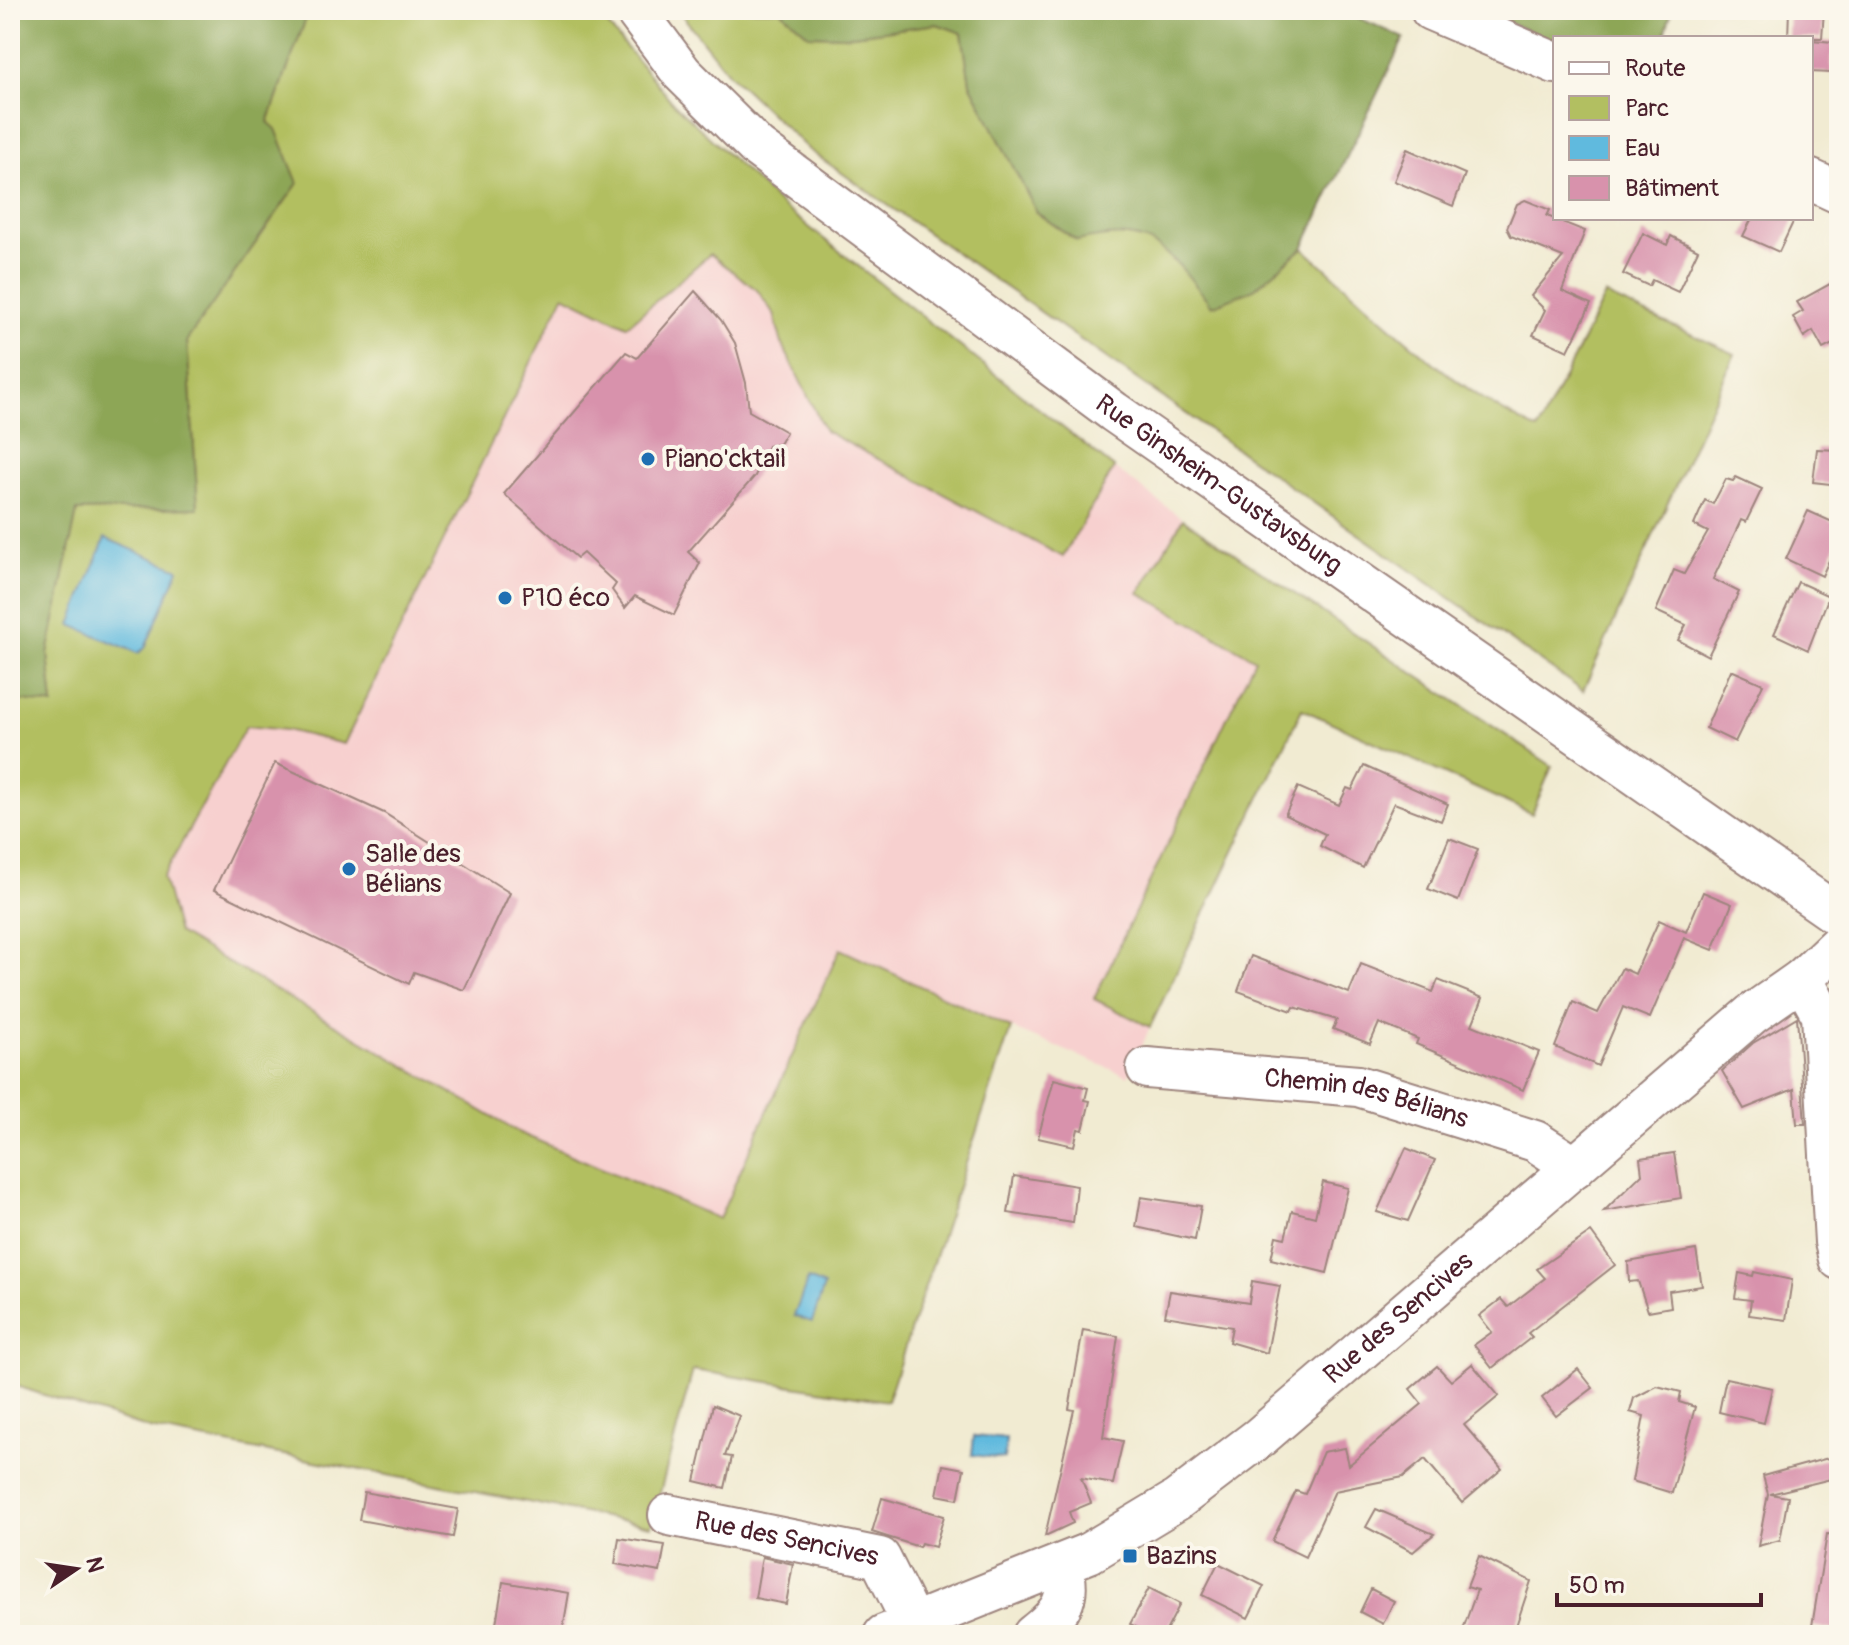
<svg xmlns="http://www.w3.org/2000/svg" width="1849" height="1645" font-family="Pangolin,sans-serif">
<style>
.built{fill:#f7d0cf}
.green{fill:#b2bf61;stroke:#7e6f46;stroke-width:2}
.forest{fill:#8da657;stroke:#6c6241;stroke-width:2}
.water{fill:#60bade;stroke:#556c84;stroke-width:2}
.building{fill:#d892ac}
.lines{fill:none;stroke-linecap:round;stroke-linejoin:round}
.minor-casing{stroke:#9e857e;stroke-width:44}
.minor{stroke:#fff;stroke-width:40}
.poi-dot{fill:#1f6fb2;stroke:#fbf7ec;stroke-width:3}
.labels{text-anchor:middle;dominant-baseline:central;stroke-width:8;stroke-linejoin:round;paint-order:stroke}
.poi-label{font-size:26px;fill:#4a1f2b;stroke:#fbf7ec;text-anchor:start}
.street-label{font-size:26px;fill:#4a1f2b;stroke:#fbf7ec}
</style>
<rect width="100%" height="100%" fill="#fbf7ec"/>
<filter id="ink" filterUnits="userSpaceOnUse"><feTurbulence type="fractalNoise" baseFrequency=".0125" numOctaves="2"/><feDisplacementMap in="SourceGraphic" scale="16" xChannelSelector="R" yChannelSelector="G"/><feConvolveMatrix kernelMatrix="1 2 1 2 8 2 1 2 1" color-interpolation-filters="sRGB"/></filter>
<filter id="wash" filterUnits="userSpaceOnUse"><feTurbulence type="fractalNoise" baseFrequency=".006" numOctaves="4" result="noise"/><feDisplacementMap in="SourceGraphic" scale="32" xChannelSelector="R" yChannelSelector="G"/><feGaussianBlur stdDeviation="1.8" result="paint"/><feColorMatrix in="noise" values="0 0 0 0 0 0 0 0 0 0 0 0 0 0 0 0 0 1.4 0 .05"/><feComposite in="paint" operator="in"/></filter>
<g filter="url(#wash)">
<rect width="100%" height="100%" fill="#f1ebd2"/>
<path class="built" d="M710 254 757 290 774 314 782 344 825 431 1063 557 1114 468 1183 519 1139 594 1255 658 1094 999 1150 1027 1128 1076 1011 1028 840 950 719 1219 520 1133 177 933 163 877 246 726 286 730 344 744 564 295 627 326Z"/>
<g class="green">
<path d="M309 10H595L673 103 781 205 1114 468 1063 557 825 431 782 344 774 314 757 290 710 254 627 326 564 295 344 744 286 730 246 726 163 877 178 933 520 1133 719 1219 840 949 1011 1028 887 1401 693 1370 651 1526 150 1429 10 1384V699L53 704 48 654 77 511 198 507 187 340 298 183 268 123Z"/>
<path d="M678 10H780L809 35 845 36 937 24 962 33 970 83 1037 213 1077 241 1113 233 1152 241 1182 268 1254 289 1303 248C1377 313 1448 387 1538 430L1605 295 1735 354 1583 691 809 150 729 74Z"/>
<path d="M1183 519 1552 766 1532 814 1302 709 1150 1027 1094 999 1255 659 1139 593Z"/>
</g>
<g class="forest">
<path d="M10 10H309L268 122 276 129 298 183 187 340 198 508 77 511 48 654 53 705 10 699Z"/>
<path d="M780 10H1341L1404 38 1303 248 1254 289 1212 306C1167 250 1155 223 1077 241L1037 213 970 83 962 33 937 24 845 36 809 35Z"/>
<path d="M1477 10H1672L1664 38H1555V41Z"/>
</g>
<g class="water">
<path d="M105 538 179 569 145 648 138 653 71 625Z"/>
<path d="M808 1279 824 1286 812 1322 794 1316Z"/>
<path d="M974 1436 1006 1439 1004 1459 972 1455Z"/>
</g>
<g id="blocks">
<g class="building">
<path d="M1789 10H1824L1822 38H1788Z"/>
<path d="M1811 40 1833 42 1831 73 1811 72Z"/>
<path d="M1407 149 1465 174 1453 206 1394 181Z"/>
<path d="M1525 200 1550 210 1547 216 1585 231 1562 291 1591 304 1568 351 1533 335 1545 310 1531 296 1563 257 1511 236 1507 228 1517 204Z"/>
<path d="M1752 218H1795L1779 252 1743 236Z"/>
<path d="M1643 233 1667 245 1671 236 1698 250 1678 292 1652 280 1649 286 1623 274Z"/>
<path d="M1839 279V341L1823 349 1813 331 1804 337 1793 317 1803 311 1797 302Z"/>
<path d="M695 291 721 320 735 343 746 383 749 411 786 432 779 444 768 446 755 476 688 552 700 563 674 615 635 596 625 608 612 590 616 584 583 553 577 558 504 494 626 352 637 358Z"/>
<path d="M1817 449 1839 450V485L1813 482Z"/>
<path d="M1736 477 1762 489 1746 522 1741 520 1713 579 1739 592 1708 656 1678 640 1686 625 1656 611 1674 570 1684 574 1708 532 1694 525 1705 500 1713 504 1726 479 1733 481Z"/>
<path d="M1808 511 1839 525V538L1822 576 1786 559Z"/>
<path d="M1798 582 1829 596 1808 650 1774 634Z"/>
<path d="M1731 670 1763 684 1735 742 1706 728Z"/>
<path d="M275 763 384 813 510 893 464 990 414 972 409 984 214 890Z"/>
<path d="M1364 766 1448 804 1441 821 1394 803 1363 868 1320 846 1325 834 1285 815 1298 787 1339 805 1347 788 1352 790Z"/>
<path d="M1449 838 1478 849 1458 901 1428 889Z"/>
<path d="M1703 892 1732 904 1713 950 1684 938 1650 1018 1623 1007 1598 1066 1555 1047 1573 1002 1598 1013 1622 968 1635 974 1659 920 1686 932Z"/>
<path d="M1251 956 1349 993 1361 964 1433 992 1438 980 1483 998 1472 1025 1539 1052 1523 1090 1416 1044 1418 1039 1379 1023 1370 1044 1333 1029 1337 1020 1294 1007 1292 1011 1238 991Z"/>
<path d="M1797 1017 1805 1124H1797L1794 1089 1744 1109 1722 1071 1753 1043Z"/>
<path d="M1054 1079 1088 1088 1085 1100 1090 1101 1083 1130 1078 1129 1074 1146 1038 1138Z"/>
<path d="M1406 1148 1435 1160 1408 1221 1377 1212Z"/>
<path d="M1674 1153 1681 1198 1604 1211 1642 1174 1640 1158Z"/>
<path d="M1014 1176 1077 1186 1073 1223 1008 1213Z"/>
<path d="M1323 1182 1348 1188 1327 1273 1271 1259 1276 1236 1285 1238 1292 1211 1315 1217Z"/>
<path d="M1141 1197 1201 1206 1195 1240 1136 1227Z"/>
<path d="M1591 1232 1615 1265 1528 1333 1532 1337 1492 1368 1474 1345 1492 1332 1479 1316 1501 1299 1508 1307 1545 1278 1537 1269Z"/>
<path d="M1696 1250 1702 1286 1669 1291 1671 1307 1648 1311 1638 1281 1629 1282 1628 1262Z"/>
<path d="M1754 1272 1792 1280 1786 1320 1749 1315 1751 1300 1735 1298 1739 1273 1753 1276Z"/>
<path d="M1252 1281 1280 1286 1267 1353 1229 1342 1232 1327 1165 1316 1170 1291 1249 1303Z"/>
<path d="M1083 1330 1118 1336 1103 1437 1123 1441 1113 1484 1081 1478 1091 1503 1069 1512 1073 1523 1045 1536 1074 1410 1069 1409Z"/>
<path d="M1472 1364 1499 1396 1464 1425 1502 1469 1462 1503 1425 1459 1403 1477 1335 1491 1305 1557 1272 1541 1296 1491 1305 1494 1323 1452 1345 1448 1349 1465 1422 1404 1410 1389 1437 1366 1451 1381Z"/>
<path d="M1578 1369 1593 1388 1556 1416 1542 1398Z"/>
<path d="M1726 1378 1772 1388 1764 1423 1719 1412Z"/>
<path d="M1657 1386 1681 1392 1679 1402 1695 1407 1672 1493 1632 1481 1644 1416 1630 1412 1634 1398Z"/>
<path d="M713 1405 740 1416 725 1456 732 1457 725 1488 695 1481Z"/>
<path d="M1839 1455V1477L1770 1494 1788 1497 1780 1540 1758 1546 1768 1494 1763 1476Z"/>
<path d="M943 1465 964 1469 958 1499 937 1495Z"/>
<path d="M364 1492 458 1509 453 1537 359 1520Z"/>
<path d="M882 1498 944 1516 935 1547 921 1543 919 1547 872 1532Z"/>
<path d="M1376 1509 1434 1534 1413 1552 1366 1527Z"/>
<path d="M1827 1534 1839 1535V1631L1812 1626Z"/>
<path d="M619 1538 665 1545 660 1572 615 1564Z"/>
<path d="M1479 1556 1531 1581 1513 1635H1461L1477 1590 1467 1587Z"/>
<path d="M762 1557 793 1564 786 1604 755 1598Z"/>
<path d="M1218 1563 1264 1586 1248 1618 1202 1595Z"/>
<path d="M503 1582 569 1593 562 1635H521L495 1630Z"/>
<path d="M1149 1588 1180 1604 1164 1635H1152L1130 1624Z"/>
<path d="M1371 1589 1394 1601 1383 1624 1360 1612Z"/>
</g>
</g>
</g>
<g filter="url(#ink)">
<use href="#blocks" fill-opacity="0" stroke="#9e857e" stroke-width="2"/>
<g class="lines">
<g class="minor-casing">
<g id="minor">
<path id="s1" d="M635 10 682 73 757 147 1114 412 1839 916"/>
<path d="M1431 10 1555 63"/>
<path d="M1811 180 1839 193"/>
<path d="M1802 979 1822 1015 1835 1242 1839 1259"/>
<path id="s2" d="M1147 1068 1358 1086 1535 1141 1575 1167"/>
<path id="s3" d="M669 1515 880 1558 913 1624"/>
<path id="s4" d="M884 1635 1089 1553 1177 1500 1260 1437 1752 1014 1802 979 1839 944"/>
<path d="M1033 1635C1059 1615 1073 1599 1062 1566"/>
</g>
</g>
<use href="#minor" class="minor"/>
</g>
</g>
<g class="poi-dot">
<circle cx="648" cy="459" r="8"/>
<circle cx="505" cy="598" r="8"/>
<circle cx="349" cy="869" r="8"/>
<rect x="1122" y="1548" width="16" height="16" rx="4"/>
</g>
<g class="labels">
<g class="poi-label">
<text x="664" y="459">Piano'cktail</text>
<text x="521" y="598">P10 éco</text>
<text x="365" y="854">Salle des<tspan x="365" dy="30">Bélians</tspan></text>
<text x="1146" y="1556">Bazins</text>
</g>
<g class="street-label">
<text stroke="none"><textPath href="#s1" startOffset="756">Rue Ginsheim-Gustavsburg</textPath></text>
<text stroke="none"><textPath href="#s2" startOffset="222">Chemin des Bélians</textPath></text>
<text stroke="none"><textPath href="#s4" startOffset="610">Rue des Sencives</textPath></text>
<text stroke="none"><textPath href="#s3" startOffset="120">Rue des Sencives</textPath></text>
</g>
</g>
<rect width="1849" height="1645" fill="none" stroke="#fbf7ec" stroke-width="40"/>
<rect x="1553" y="36" width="260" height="184" fill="#fbf7ec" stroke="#b4a19f" stroke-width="2"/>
<rect x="1569" y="62" width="40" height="12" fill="#ffffff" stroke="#b4a19f" stroke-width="2"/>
<text x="1625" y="76" font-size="24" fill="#4a1f2b">Route</text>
<rect x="1569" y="96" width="40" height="24" fill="#b2bf61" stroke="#b4a19f" stroke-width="2"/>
<text x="1625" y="116" font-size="24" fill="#4a1f2b">Parc</text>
<rect x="1569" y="136" width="40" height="24" fill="#60bade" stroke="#b4a19f" stroke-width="2"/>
<text x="1625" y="156" font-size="24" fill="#4a1f2b">Eau</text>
<rect x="1569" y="176" width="40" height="24" fill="#d892ac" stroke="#b4a19f" stroke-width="2"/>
<text x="1625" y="196" font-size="24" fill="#4a1f2b">Bâtiment</text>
<g transform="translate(76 1569) rotate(77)" stroke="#fbf7ec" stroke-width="6" paint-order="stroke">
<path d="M0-6L14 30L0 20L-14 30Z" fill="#4a1f2b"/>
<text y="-12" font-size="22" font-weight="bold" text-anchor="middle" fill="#4a1f2b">N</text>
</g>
<path d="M1557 1593v12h204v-12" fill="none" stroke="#4a1f2b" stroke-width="4"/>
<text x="1569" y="1593" font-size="24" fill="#4a1f2b" stroke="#fbf7ec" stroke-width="6" paint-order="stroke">50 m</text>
</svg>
